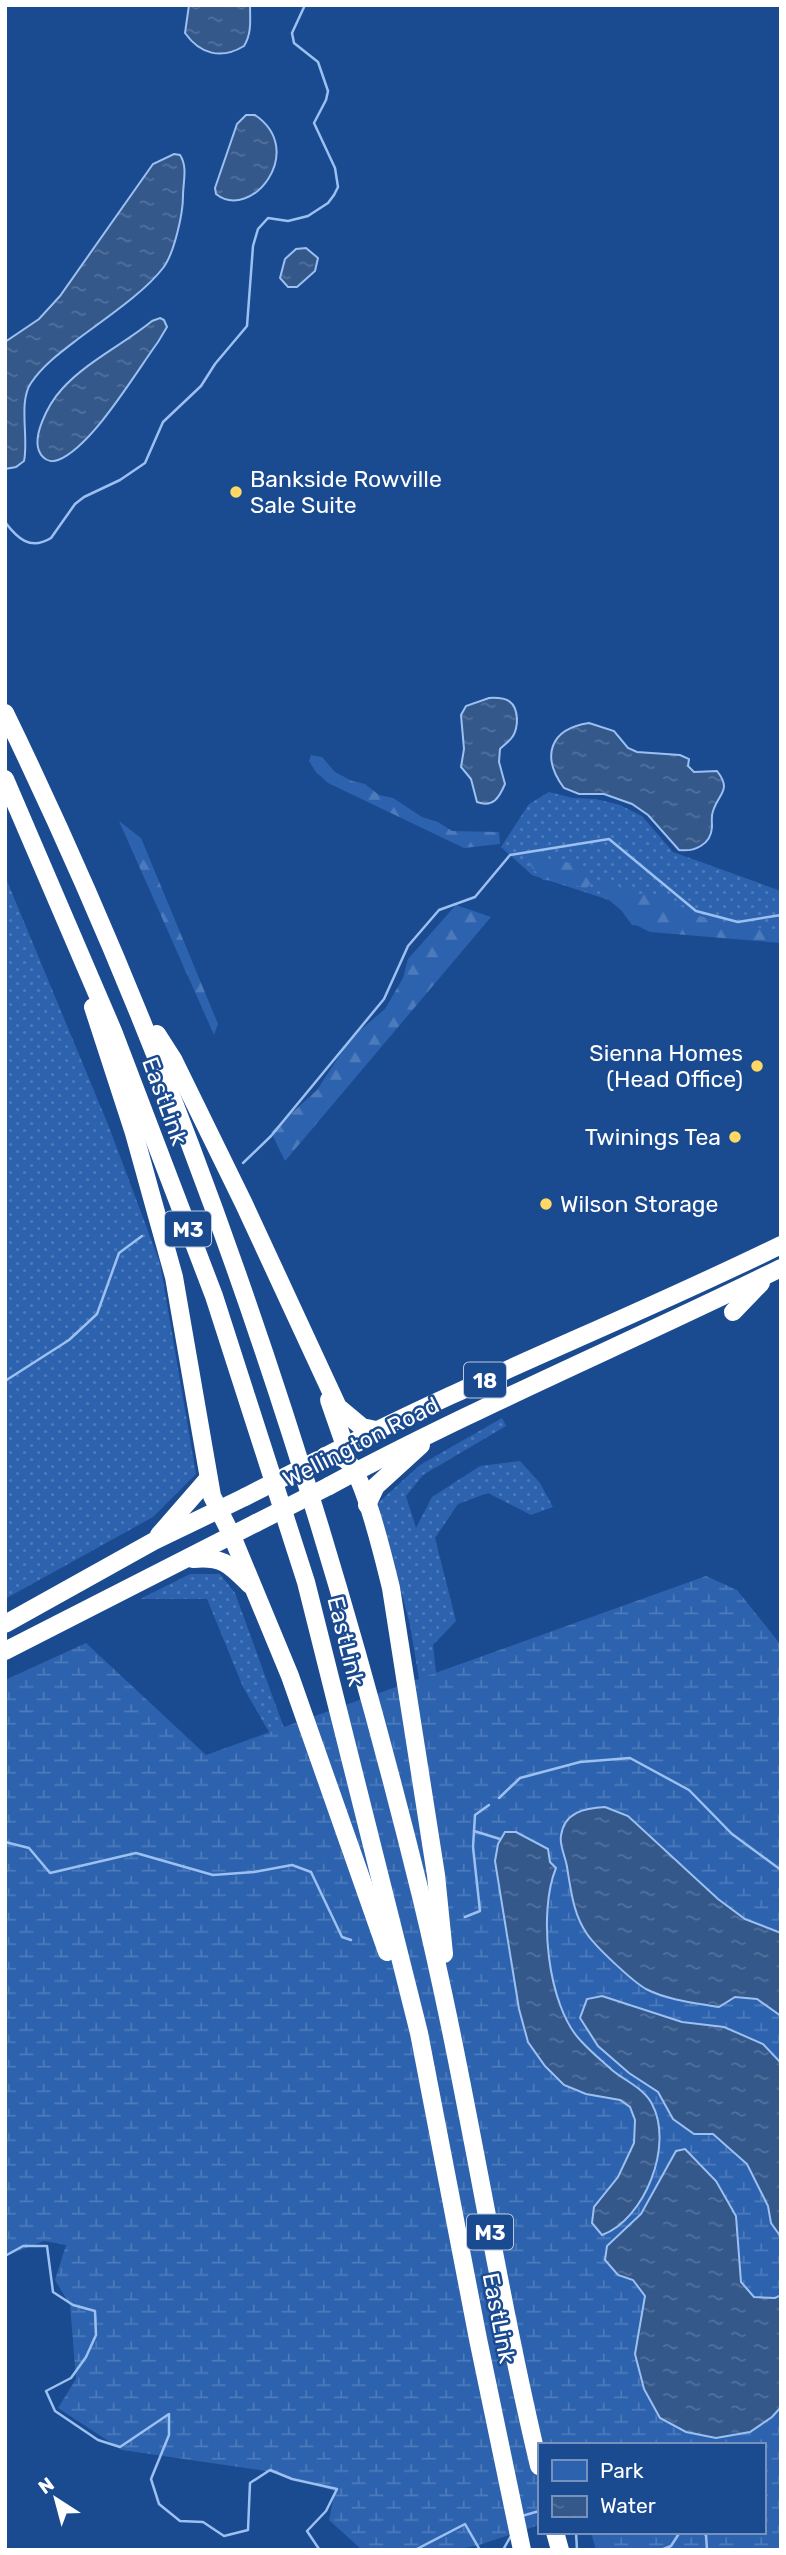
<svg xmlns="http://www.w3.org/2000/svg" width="786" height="2555" font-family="Rubik,sans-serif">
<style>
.green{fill:url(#green-dots)}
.forest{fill:url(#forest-firs)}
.wetland{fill:url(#wetland-marsh)}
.water{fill:url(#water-ripples);stroke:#9bc0f1;stroke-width:2}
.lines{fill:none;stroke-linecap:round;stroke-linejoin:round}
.stream{stroke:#9bc0f1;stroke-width:2.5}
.highway{stroke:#fff;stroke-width:18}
.highway-bridge{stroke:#fff;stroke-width:18}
.poi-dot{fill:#ffd866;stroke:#1a4a90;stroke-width:2.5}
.labels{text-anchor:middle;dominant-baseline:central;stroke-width:5;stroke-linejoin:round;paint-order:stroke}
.shield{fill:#1a4a90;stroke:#bac9de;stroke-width:2}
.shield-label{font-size:21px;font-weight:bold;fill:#fff}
.poi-label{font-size:23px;fill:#fff;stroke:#1a4a90;text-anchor:start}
.street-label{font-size:23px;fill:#fff;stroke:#1a4a90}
</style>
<defs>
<pattern id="green-dots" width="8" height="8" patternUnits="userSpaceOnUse" patternTransform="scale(1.75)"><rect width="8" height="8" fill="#2d63ae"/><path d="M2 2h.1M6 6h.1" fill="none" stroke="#4c7aba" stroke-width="1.8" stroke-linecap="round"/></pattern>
<pattern id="forest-firs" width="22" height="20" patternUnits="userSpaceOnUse" patternTransform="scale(1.75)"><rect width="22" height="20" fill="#2d63ae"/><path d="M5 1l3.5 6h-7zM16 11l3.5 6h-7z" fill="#4c7aba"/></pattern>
<pattern id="wetland-marsh" width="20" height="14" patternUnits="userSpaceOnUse" patternTransform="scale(1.75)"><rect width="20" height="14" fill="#2d63ae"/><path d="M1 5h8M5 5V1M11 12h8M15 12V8" fill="none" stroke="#4c7aba"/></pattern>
<pattern id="water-ripples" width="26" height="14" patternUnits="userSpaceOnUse" patternTransform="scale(1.75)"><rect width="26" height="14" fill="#35588b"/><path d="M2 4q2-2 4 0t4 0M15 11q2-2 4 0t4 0" fill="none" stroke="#53719c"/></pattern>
</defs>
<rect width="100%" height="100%" fill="#1a4a90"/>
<g class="green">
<path d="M549 792 573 798 596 799 620 805 642 816 673 852 781 891V941L632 925 621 910 609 900 532 875 501 847 529 804Z"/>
<path d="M5 876 109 1127 160 1263 196 1474 153 1517 5 1599Z"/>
<path d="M502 1418 506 1426 423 1475 406 1496 416 1528 432 1497 480 1466 520 1461 540 1483 553 1507 531 1515 488 1493 458 1504 435 1538 456 1621 433 1645 452 1813 441 1811 410 1625 378 1503 420 1465Z"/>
<path d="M190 1574H220L235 1593 292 1750 285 1760 243 1687 207 1599H140Z"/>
</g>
<g class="forest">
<path d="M311 755 322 757 335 772 352 781 365 784 379 795 393 798 422 817 438 822 452 831 499 832 500 844 464 848 328 783 316 772 309 761Z"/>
<path d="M119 821 141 838 218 1024 214 1035Z"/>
<path d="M527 853H538L554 862 559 860 580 866 598 881 615 884 635 894H649L673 902 696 915 728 924 758 927 774 936H781V943L650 932 640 927 619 906 591 883 586 889 561 881 543 880 531 866Z"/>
<path d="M456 905 491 917 285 1161 271 1132 317 1090 351 1038 385 1009 403 978 408 959Z"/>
</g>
<path class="wetland" d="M706 1576 737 1590 781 1645V2550H596L591 2532H763V2445H539V2525L476 2546 450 2550H362L329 2520 335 2491 266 2471 122 2450 58 2408 76 2379 70 2305 55 2280 66 2245 44 2241 5 2256V1680L86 1643 206 1755Z"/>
<g class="water">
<path d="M189 5H250C250 20 252 33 244 46 221 60 200 54 185 33Z"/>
<path d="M246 115H255C308 151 251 222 216 194L215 188 237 124Z"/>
<path d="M174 154 180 155C188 167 183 182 183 196 183 214 174 254 163 268 144 293 103 320 78 339 61 352 43 365 31 383 18 402 29 438 24 461L16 467 5 469V342L39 319 60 296 153 164Z"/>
<path d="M306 248 318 258 315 271 297 287H288L280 278 285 259 296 249Z"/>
<path d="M160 318 164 320 167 327 158 342C136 372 92 447 58 460 53 462 47 461 43 457 27 441 50 402 62 389 86 362 124 344 152 321Z"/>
<path d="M489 698C507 697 516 701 517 719 517 725 516 731 513 736 510 741 504 745 500 749L499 762 505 784C499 798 493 808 477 802L471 779 461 767 464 749 461 715 466 706Z"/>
<path d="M589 723 614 731 628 748 637 752 680 755 689 759 688 766 694 772 717 771C732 790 719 793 713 811 711 816 712 822 712 827 711 845 694 852 679 850L648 815 632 804 604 794H579L564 788C541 757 549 729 589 723Z"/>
<path d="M605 1807 628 1816 718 1899 745 1919 781 1933V2016L757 1999 735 1997 719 2007C696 2003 667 2000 646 1989 632 1981 596 1947 587 1934 573 1914 571 1890 567 1867 566 1858 559 1845 561 1836 564 1812 585 1808 605 1807Z"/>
<path d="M505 1832H516L548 1849 550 1862 556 1868C538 1911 547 2006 581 2041 590 2051 602 2061 612 2070 625 2081 644 2088 652 2104 674 2145 645 2219 602 2235L592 2223 594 2207 618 2177 634 2143 635 2120 630 2107 620 2100 586 2094 564 2085 545 2066 528 2042 519 2009 495 1861 498 1844Z"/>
<path d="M602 1996 682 2022 724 2027 763 2044 781 2063V2237L771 2223 768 2206 747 2164 713 2134H694L673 2119 658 2092 629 2073 598 2046 580 2018 587 1999Z"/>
<path d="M685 2149 716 2181 736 2216 741 2282 754 2297 775 2298 781 2295V2407L772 2417 750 2432 716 2438 686 2432 660 2418 644 2389 635 2354 645 2296 633 2280 618 2275 605 2260 607 2246 641 2214 676 2151Z"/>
</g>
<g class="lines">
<g class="stream">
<path d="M5 522C17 538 30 551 51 538L75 504 84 497 120 480 145 463 163 422 201 386 215 364 247 326 253 246 258 229 268 218 288 221 308 216 328 203 334 195 338 187 335 168 314 123 326 100 328 91 318 62 294 43 292 33 305 5"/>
<path d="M243 1163 271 1136 384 999 408 946 439 910 475 897 510 855 609 839 696 911 738 922 781 915"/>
<path d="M5 1381 69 1340 97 1314 119 1253 142 1236"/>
<path d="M499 1798 520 1778 580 1762 630 1758 689 1790 732 1834 781 1870"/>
<path d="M474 1831 500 1839"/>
<path d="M5 1842 29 1848 50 1873 136 1853 213 1875 254 1872 292 1865 311 1872 342 1937 351 1940"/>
<path d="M465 1917 480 1911 473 1847 475 1815 489 1805"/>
<path d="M5 2256 23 2246H47L53 2292 73 2305 95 2311 96 2335 86 2357 71 2378 46 2391 55 2411 98 2440 120 2447 169 2414V2435L151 2479 159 2504 180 2521 203 2522 224 2536 248 2530 250 2483 270 2470 292 2479 337 2489 326 2511 307 2531 319 2549 323 2550"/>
<path d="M522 2516 539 2511"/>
<path d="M576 2532 577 2550"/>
<path d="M700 2532 706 2535 707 2550"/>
<path d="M415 2550 465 2524 480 2550"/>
<path d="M503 2550 512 2534"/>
<path d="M661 2550 671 2546 680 2532"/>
</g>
<g class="highway">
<path d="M5 713C188 1090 321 1489 421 1896 467 2085 494 2277 539 2466"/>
<path d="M5 779 113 1031 214 1296 306 1582 419 2033 478 2339 522 2550"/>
<path d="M93 1007 134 1133 174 1277 212 1496 232 1536 290 1676 387 1952"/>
<path d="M157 1034 173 1059 244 1204 338 1407 362 1427 376 1430"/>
<path d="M733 1312 761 1283"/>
<path d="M329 1400 345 1446 347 1457"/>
<path d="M325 1456C333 1456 340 1455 346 1460 364 1473 385 1564 391 1588L436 1875 444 1954"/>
<path d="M324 1457C473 1380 630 1319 781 1245"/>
<path d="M329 1486C476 1407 631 1342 781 1268"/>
<path d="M367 1505 376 1486 421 1445"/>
<path d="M159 1535 207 1480"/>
<path d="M193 1559C223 1556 230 1565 250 1585"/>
<path d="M5 1624 154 1541 245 1497"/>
<path d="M5 1651 256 1523"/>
<path d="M555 2532 560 2550"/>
</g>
<g class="highway-bridge">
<path d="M245 1497 318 1460"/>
<path d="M256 1523 329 1486"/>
</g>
</g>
<g class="poi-dot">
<circle cx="236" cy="492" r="7"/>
<circle cx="757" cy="1066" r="7"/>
<circle cx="735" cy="1137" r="7"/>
<circle cx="546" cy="1204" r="7"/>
</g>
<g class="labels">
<g class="shield">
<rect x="165" y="1211.5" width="46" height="35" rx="5"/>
<rect x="464" y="1362.5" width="42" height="35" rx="5"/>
<rect x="467" y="2214.5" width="46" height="35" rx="5"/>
</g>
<g class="shield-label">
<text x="188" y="1229">M3</text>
<text x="485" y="1380">18</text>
<text x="490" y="2232">M3</text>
</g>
<g class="poi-label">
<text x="250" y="479">Bankside Rowville<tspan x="250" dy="26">Sale Suite</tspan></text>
<text x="743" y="1053" text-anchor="end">Sienna Homes<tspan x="743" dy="26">(Head Office)</tspan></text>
<text x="721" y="1137" text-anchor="end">Twinings Tea</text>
<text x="560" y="1204">Wilson Storage</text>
</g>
<g class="street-label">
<text transform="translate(165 1101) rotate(70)">EastLink</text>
<text transform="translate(361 1442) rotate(-27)">Wellington Road</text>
<text transform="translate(346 1641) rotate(76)">EastLink</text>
<text transform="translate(499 2318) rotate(79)">EastLink</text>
</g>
</g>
<rect width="786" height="2555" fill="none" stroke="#ffffff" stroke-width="14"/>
<rect x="538" y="2443" width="228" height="91" fill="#1a4a90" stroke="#7692bc" stroke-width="2"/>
<rect x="552" y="2460" width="35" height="21" fill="#2d63ae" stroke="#7692bc" stroke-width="2"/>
<text x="600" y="2478" font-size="21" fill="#ffffff">Park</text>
<rect x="552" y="2496" width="35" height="21" fill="url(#water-ripples)" stroke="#7692bc" stroke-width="2"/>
<text x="600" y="2513" font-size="21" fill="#ffffff">Water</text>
<g transform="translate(56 2499) rotate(324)" stroke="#1a4a90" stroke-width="5" paint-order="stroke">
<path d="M0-5L12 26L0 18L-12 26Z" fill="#ffffff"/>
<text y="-10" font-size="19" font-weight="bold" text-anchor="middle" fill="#ffffff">N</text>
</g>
</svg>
